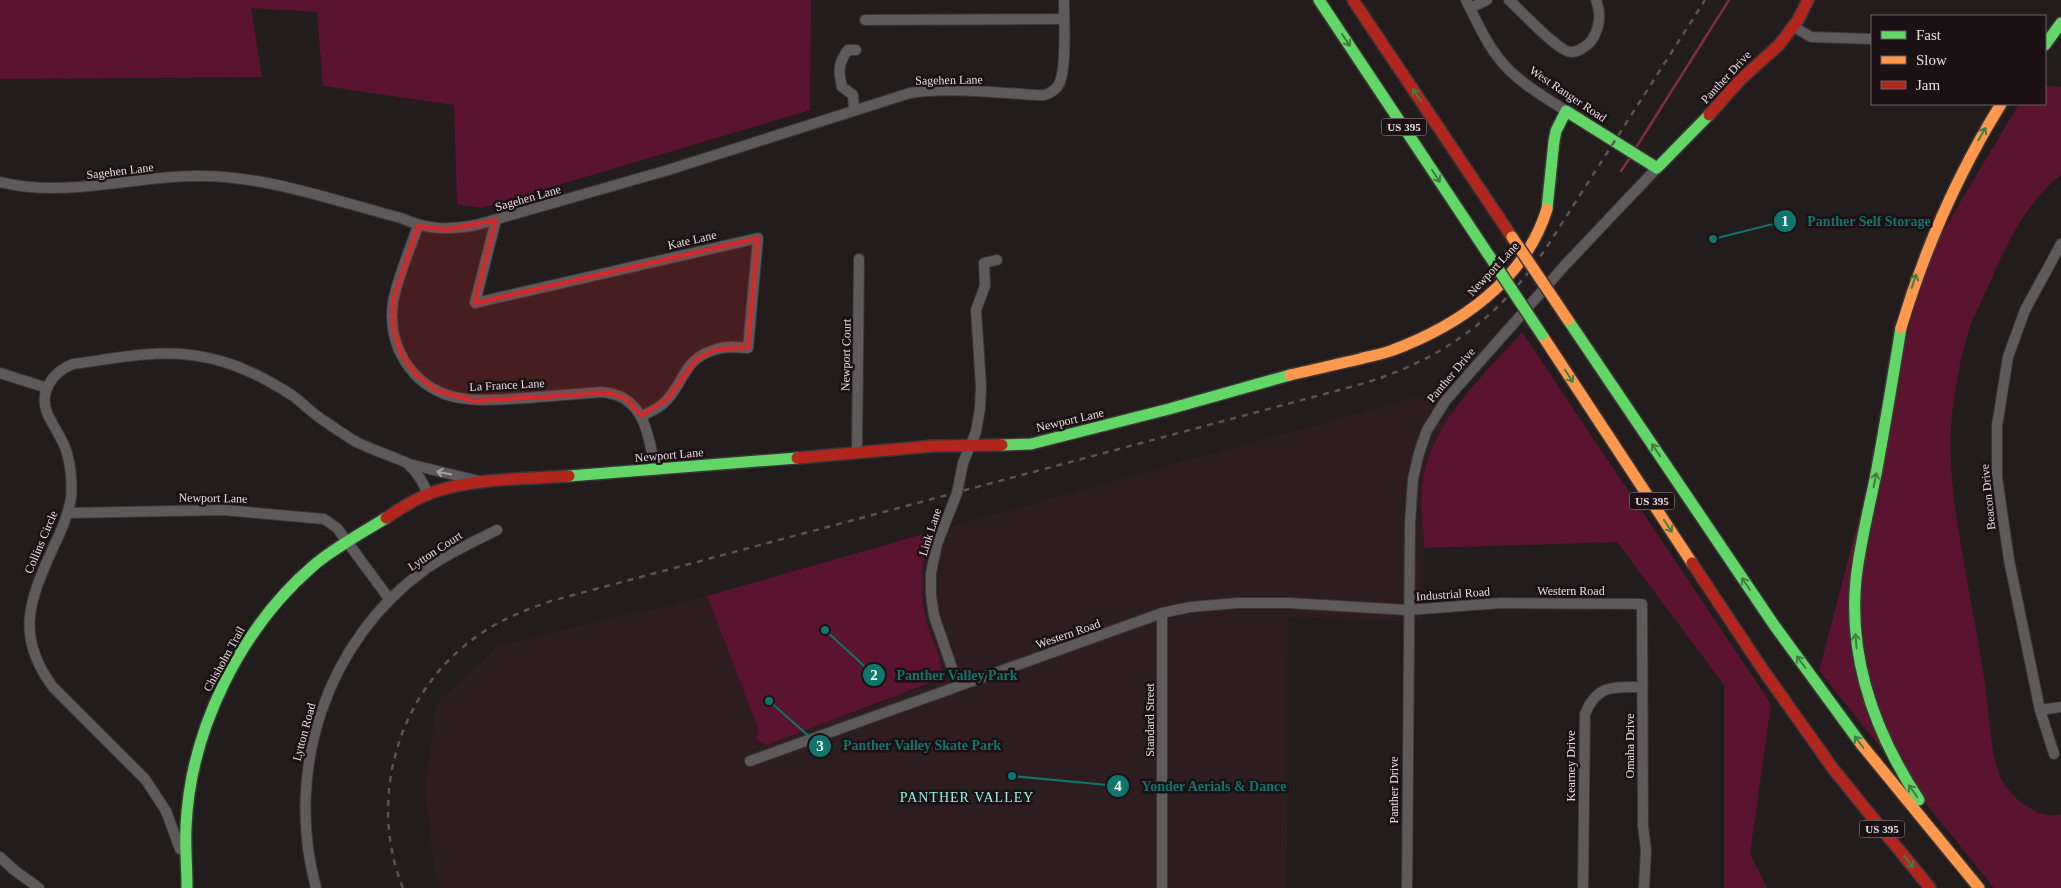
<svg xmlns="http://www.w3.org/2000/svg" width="2061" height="888" font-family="Georgia,serif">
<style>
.built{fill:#2d1d20}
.green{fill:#5b1430}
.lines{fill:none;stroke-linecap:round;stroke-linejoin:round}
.stream{stroke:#7f2d49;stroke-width:2.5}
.street-casing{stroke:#3b3636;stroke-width:12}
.fast-casing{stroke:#3b3636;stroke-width:14}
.slow-casing{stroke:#3b3636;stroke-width:14}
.jam-casing{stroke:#3b3636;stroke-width:14}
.street{stroke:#5e595a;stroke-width:10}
.fast{stroke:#63d668;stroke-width:11}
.slow{stroke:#ff974d;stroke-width:11}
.jam{stroke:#b3261e;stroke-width:11}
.rail{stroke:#595556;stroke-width:2.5;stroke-dasharray:6 6;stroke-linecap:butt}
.fast-bridge-casing{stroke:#3b3636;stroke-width:14;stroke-linecap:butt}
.slow-bridge-casing{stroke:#3b3636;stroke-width:14;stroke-linecap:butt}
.fast-bridge{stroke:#63d668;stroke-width:11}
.slow-bridge{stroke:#ff974d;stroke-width:11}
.oneway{stroke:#437d42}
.oneway2{stroke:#a9a2a4}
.marked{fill:#d62828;fill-opacity:0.2;stroke:#d62828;stroke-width:4;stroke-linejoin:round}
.labels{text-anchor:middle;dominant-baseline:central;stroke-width:5;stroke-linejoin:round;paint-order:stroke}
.shield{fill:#1b1013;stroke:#aaa0a2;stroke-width:1}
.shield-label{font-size:11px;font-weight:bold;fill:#e7dee0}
.street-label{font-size:12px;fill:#e7dee0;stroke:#1b1013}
.neighbourhood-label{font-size:14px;letter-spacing:1px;fill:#8ff6e6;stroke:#1b1013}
.leader{fill:none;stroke:#0f766e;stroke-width:2}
.callout-dot{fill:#0f766e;stroke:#1b1013;stroke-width:2}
.mark-label{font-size:15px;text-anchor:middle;font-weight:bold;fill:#fff}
.callout-label{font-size:14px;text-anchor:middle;font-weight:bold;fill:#0f766e;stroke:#1b1013;stroke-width:5;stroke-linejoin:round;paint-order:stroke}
</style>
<rect width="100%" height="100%" fill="#221c1d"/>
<path class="built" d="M1416 397 1454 410 1433 443 1422 480 1424 548 1423 622 1288 617 1287 888H443L435 877 425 788 436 704 498 645 707 596 758 728 756 740 767 745 934 683 943 668 925 619 922 600 921 577 926 545 931 532Z"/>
<g class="green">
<path d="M0 0H811L810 110 481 208 457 204 454 105 323 86 317 12 251 8 262 77 0 79Z"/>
<path d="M2045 86 2061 87V175C2024 203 2004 250 1986 291 1980 305 1972 319 1968 333 1960 359 1955 388 1952 415 1947 467 1956 517 1965 569 1972 607 1979 646 1985 684 1990 714 1989 745 1999 774 2007 795 2037 821 2061 814V888H1994L1819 671 1928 256 2019 104H2045Z"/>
<path d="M1522 332 1771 704 1750 854 1767 888H1724V685L1617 542 1424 548C1424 528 1419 498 1423 479 1433 419 1484 376 1522 332Z"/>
<path d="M931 532C921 559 919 588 925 616 928 634 947 663 940 679L767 745 756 740 758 728 707 596Z"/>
</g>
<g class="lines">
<g class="stream">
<path d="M1635 149 1729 0"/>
<path d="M1621 171 1631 156"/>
</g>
<g class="street-casing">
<g id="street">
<path d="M1466 0C1478 24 1489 50 1509 70 1525 86 1546 98 1566 111"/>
<path d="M1509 0C1520 10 1559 52 1571 52 1579 52 1590 44 1593 38 1600 26 1601 13 1596 0"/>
<path d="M1470 8 1487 0"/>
<path d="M865 20 1064 19"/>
<path d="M1794 27 1811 37 1872 39"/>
<path d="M854 110 853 95 842 87C838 71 838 63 848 50H856"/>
<path d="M0 182C67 198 127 177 193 176 262 174 335 201 401 218 427 230 448 230 476 225L668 170 910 93C942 88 974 91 1006 93 1018 93 1032 96 1044 95 1051 93 1056 90 1059 84 1067 69 1064 19 1064 0"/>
<path d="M496 220 475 303 758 238 748 348C737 347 727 346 717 349 683 359 686 379 667 400 660 408 651 412 641 416"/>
<path d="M418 226C410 249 397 279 393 302 390 322 394 343 404 360 433 407 479 401 527 398 552 396 577 394 602 392 646 396 647 435 656 470"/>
<path d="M0 373 47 388"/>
<path d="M857 452 859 259"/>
<path d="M409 464 479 481"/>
<path d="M68 513 224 510 324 519 337 528 390 600"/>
<path d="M1162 613V888"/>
<path d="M958 685 934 616 931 595V573L937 544 957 493 963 463 976 432 980 408 981 386 976 310 985 286 984 263 997 260"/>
<path d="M2040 710 2061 707"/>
<path d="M2054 754 2040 710 2009 560 1997 477V426L2008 357 2025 310 2061 244"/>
<path d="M750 761 1162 613 1190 607 1238 603H1289L1408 610 1501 603 1642 604 1643 826 1646 850 1644 888"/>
<path d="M186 848 180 849 166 811 145 779 53 687C15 636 29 601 53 548 61 532 68 516 71 498 72 483 71 467 67 453 63 439 54 428 48 415 38 393 52 372 73 364 112 359 152 350 191 355 227 359 263 376 293 396 304 404 314 415 326 422 334 428 343 433 351 439 366 448 390 455 407 463 417 472 424 483 428 495"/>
<path d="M0 857 14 870 39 888"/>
<path d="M316 888C284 770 326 640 427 568 449 553 473 542 497 530"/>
<path d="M1407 888 1410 523 1413 479 1419 453 1427 430 1446 400 1566 264 1657 168"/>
<path d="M1583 888 1585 714C1597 684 1614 687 1642 687"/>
</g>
</g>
<g class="fast-casing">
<g id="fast">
<path d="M1319 0 1488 254"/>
<path d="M2045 45 2061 23"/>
<path d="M1547 209 1554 141 1556 131 1566 111 1657 168 1709 115"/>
<path d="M1568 320 1774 625 1861 744"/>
<path d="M1901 328C1893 377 1885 426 1876 474 1869 509 1860 543 1856 579 1848 660 1875 733 1919 800"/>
<path d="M1002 445 1031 444 1169 409 1290 375"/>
<path d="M569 476 797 458"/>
<path d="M187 888C187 868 185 847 186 827 190 731 240 629 313 566 334 548 362 533 386 518"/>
</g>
</g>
<g class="slow-casing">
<g id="slow">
<path d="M1901 328C1925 248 1957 175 2001 104"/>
<path d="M1542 335 1692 563"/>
<path d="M1290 375C1313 370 1337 364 1360 359 1371 356 1383 354 1393 350 1460 325 1525 280 1547 209"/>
<path d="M1861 744 1979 888"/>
</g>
</g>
<g class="jam-casing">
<g id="jam">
<path d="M1353 0 1512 237"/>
<path d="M1709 115 1740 80 1779 45 1798 20 1808 0"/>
<path d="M797 458 933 446 1002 445"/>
<path d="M386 518C402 507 422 495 440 490 481 478 527 479 569 476"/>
<path d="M1692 563 1761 667 1834 770 1930 888"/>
</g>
</g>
<use href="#street" class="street"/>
<use href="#fast" class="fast"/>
<use href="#slow" class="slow"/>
<use href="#jam" class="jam"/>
<path class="rail" d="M403 888C367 799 398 692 476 637 499 620 525 610 551 601L1358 385C1441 361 1500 318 1548 245L1705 0"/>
<g class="fast-bridge-casing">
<path id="fast-bridge" d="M1488 254 1542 335"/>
</g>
<g class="slow-bridge-casing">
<path id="slow-bridge" d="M1512 237 1568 320"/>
</g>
<use href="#fast-bridge" class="fast-bridge"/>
<use href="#slow-bridge" class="slow-bridge"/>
</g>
<defs><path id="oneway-shaft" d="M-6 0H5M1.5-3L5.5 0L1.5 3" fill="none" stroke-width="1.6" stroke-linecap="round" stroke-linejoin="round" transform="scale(1.25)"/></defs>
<g class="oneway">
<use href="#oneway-shaft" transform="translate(1346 40) rotate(56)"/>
<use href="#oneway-shaft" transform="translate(1417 95) rotate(-124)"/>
<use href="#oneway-shaft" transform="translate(1982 134) rotate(-60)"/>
<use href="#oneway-shaft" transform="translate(1436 176) rotate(57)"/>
<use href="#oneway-shaft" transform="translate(1914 281) rotate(-72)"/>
<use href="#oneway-shaft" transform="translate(1569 376) rotate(57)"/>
<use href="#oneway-shaft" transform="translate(1656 450) rotate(-124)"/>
<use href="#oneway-shaft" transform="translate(1875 480) rotate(-79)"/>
<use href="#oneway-shaft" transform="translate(1668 526) rotate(57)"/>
<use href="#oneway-shaft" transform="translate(1746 584) rotate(-124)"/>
<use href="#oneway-shaft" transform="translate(1856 641) rotate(-95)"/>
<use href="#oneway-shaft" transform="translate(1801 662) rotate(-127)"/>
<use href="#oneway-shaft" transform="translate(1859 742) rotate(-127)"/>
<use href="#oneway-shaft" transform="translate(1913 791) rotate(-125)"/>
<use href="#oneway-shaft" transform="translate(1909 862) rotate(51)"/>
</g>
<use class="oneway2" href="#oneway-shaft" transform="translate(444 473) rotate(-169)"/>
<path class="marked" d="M496 220 475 303 758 238 748 348 718 349 697 359 668 399 641 416 627 400 610 393 474 401 437 391 416 375 401 354 393 328V300L418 226 447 229Z"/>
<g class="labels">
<g class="shield">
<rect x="1381.5" y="118.5" width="45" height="17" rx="4"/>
<rect x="1629.5" y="492.5" width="45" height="17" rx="4"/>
<rect x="1859.5" y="820.5" width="45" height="17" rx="4"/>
</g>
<g class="shield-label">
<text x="1404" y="127">US 395</text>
<text x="1652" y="501">US 395</text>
<text x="1882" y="829">US 395</text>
</g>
<g class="street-label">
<text transform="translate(1726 77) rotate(-47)">Panther Drive</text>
<text transform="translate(949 80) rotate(-1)">Sagehen Lane</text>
<text transform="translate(1568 94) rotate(34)">West Ranger Road</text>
<text transform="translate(120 171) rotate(-7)">Sagehen Lane</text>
<text transform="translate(528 198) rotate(-16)">Sagehen Lane</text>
<text transform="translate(692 240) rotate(-13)">Kate Lane</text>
<text transform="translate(1493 269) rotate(-47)">Newport Lane</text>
<text transform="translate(846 355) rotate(-89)">Newport Court</text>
<text transform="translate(1451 375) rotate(-50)">Panther Drive</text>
<text transform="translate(507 385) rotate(-3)">La France Lane</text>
<text transform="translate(1070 420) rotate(-13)">Newport Lane</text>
<text transform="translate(669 455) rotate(-5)">Newport Lane</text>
<text transform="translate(1988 497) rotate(-96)">Beacon Drive</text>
<text transform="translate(213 498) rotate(1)">Newport Lane</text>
<text transform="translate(930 532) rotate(-72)">Link Lane</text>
<text transform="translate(41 542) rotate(-67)">Collins Circle</text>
<text transform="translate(435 551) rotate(-33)">Lytton Court</text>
<text x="1571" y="591">Western Road</text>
<text transform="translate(1453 594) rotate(-4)">Industrial Road</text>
<text transform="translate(1068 634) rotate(-19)">Western Road</text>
<text transform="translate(224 659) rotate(-61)">Chisholm Trail</text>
<text transform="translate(1150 720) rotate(-90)">Standard Street</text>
<text transform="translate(304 732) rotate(-75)">Lytton Road</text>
<text transform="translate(1630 746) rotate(-90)">Omaha Drive</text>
<text transform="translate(1571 766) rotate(-90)">Kearney Drive</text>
<text transform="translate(1394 790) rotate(-90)">Panther Drive</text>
</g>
<g class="neighbourhood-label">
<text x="967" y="797">PANTHER VALLEY</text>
</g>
</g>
<path class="leader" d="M1713 239L1785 221M825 630L874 675M769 701L820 746M1012 776L1118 786"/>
<g class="callout-dot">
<circle cx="1713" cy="239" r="5"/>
<circle cx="825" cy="630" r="5"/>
<circle cx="769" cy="701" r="5"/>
<circle cx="1012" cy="776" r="5"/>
<circle cx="1785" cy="221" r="12"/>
<circle cx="874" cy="675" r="12"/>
<circle cx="820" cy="746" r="12"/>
<circle cx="1118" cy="786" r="12"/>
</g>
<g class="mark-label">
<text x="1785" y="226">1</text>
<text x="874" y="680">2</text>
<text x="820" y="751">3</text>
<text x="1118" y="791">4</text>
</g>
<g class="callout-label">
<text x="1869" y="226">Panther Self Storage</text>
<text x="957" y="680">Panther Valley Park</text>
<text x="922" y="750">Panther Valley Skate Park</text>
<text x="1214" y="791">Yonder Aerials &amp; Dance</text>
</g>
<rect x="1871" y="15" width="175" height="90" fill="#1b1013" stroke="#6d6265"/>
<rect x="1881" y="31" width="25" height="8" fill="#63d668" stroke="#6d6265"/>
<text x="1916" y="40" font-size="15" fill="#e7dee0">Fast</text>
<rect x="1881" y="56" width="25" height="8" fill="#ff974d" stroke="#6d6265"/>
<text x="1916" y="65" font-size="15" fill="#e7dee0">Slow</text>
<rect x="1881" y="81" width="25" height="8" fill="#b3261e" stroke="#6d6265"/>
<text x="1916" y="90" font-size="15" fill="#e7dee0">Jam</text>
</svg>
